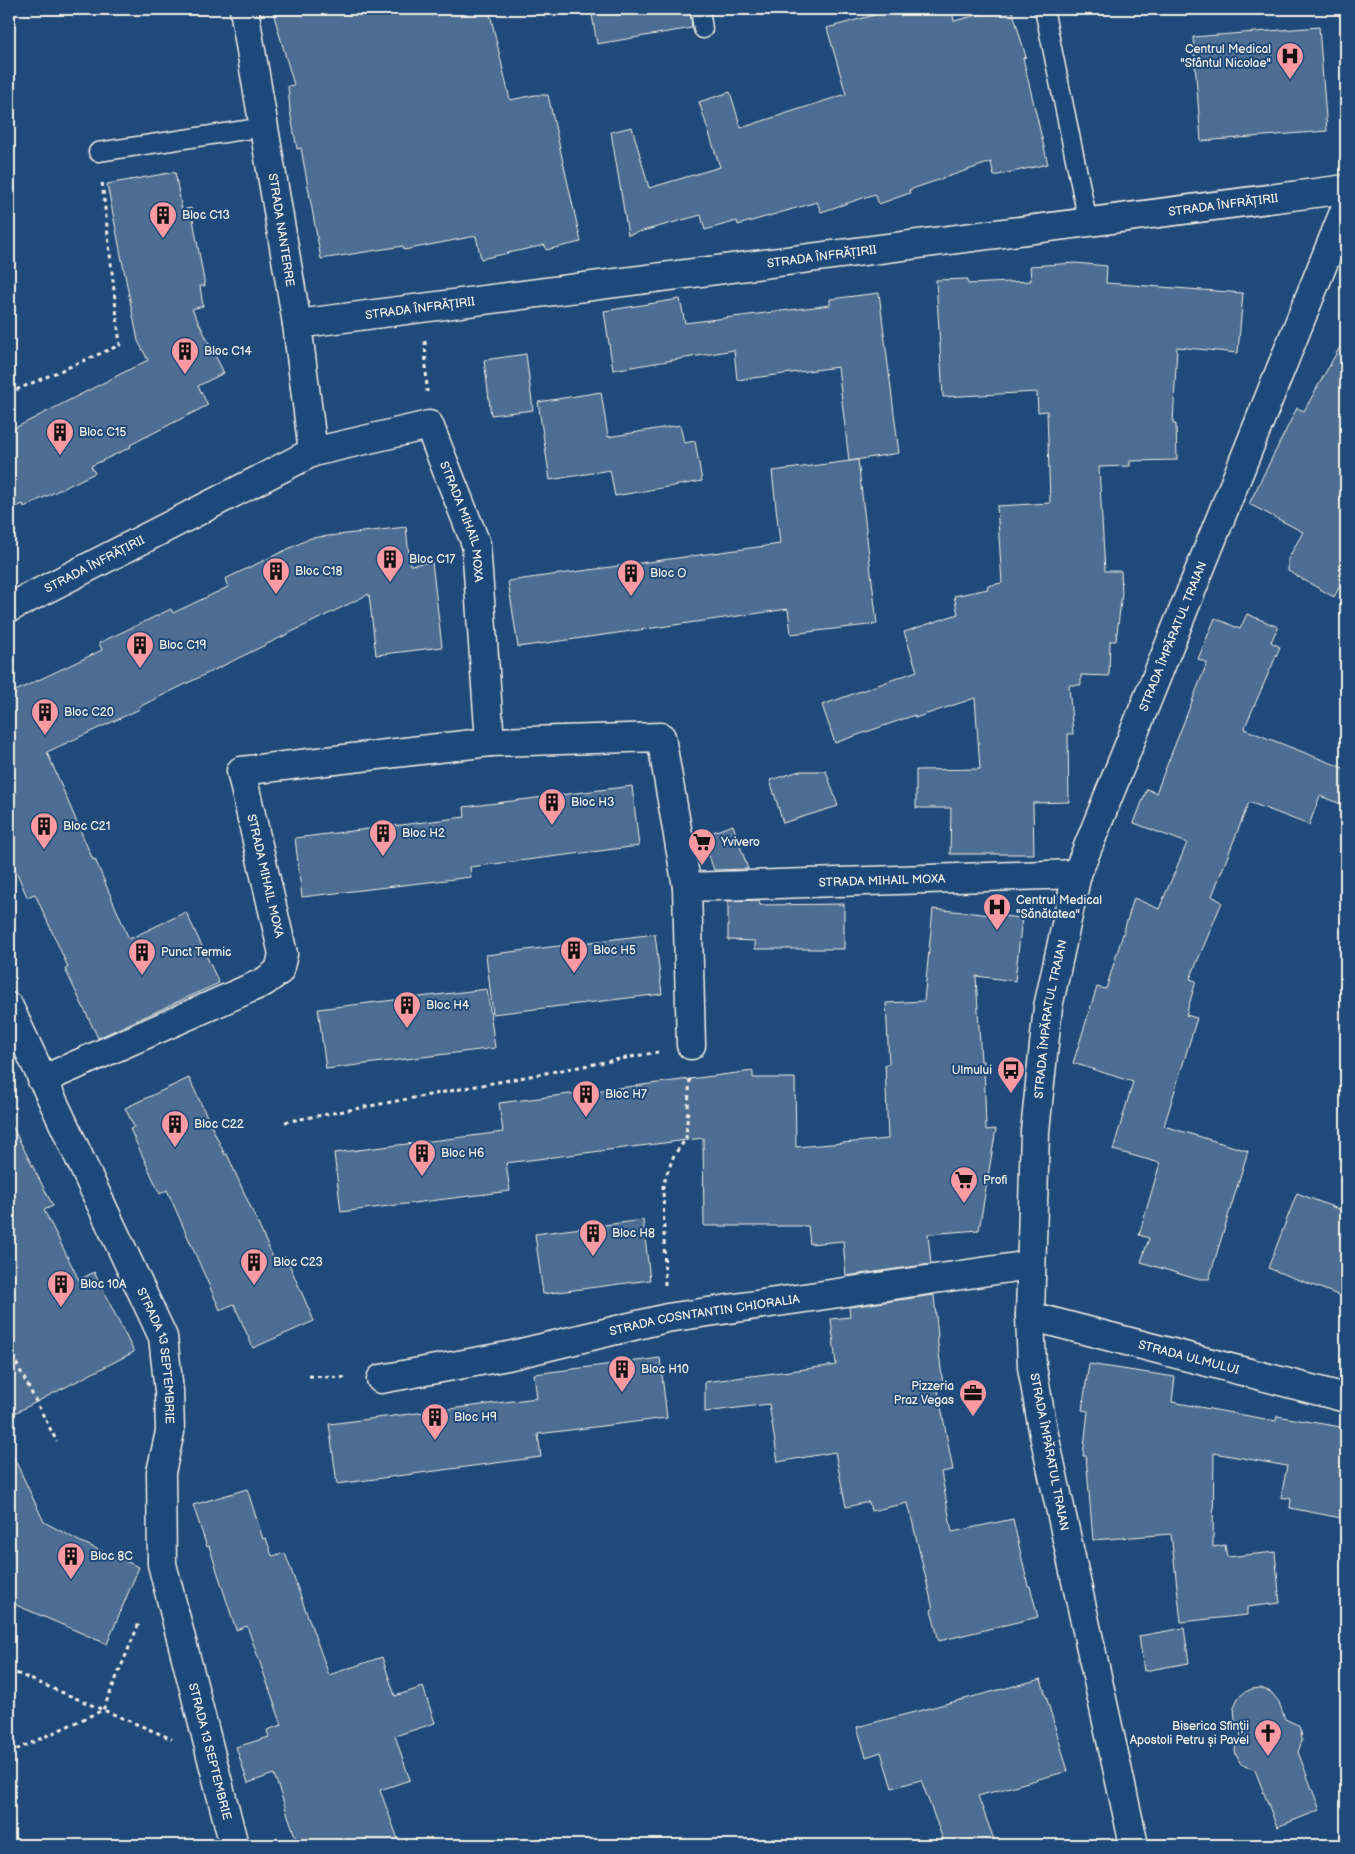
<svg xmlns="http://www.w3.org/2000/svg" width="1355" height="1854" font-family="'Balsamiq Sans',sans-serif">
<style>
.building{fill:#4d6e92;stroke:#f4f1e8}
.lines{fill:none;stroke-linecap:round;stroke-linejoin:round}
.service-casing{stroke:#f4f1e8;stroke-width:21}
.minor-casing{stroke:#f4f1e8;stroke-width:31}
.tertiary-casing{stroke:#f4f1e8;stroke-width:31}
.path{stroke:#f4f1e8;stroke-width:3;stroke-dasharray:4 4;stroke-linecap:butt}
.service{stroke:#1f4a7a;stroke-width:18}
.minor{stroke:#1f4a7a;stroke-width:28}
.tertiary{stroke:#1f4a7a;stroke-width:28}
.labels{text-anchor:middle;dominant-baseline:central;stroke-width:4;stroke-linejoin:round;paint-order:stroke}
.poi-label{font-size:12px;fill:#f4f1e8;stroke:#1f4a7a;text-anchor:start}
.street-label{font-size:12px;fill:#f4f1e8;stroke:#1f4a7a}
</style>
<rect width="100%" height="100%" fill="#1f4a7a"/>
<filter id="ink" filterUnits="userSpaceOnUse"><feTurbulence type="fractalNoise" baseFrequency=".02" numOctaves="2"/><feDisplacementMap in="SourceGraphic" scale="10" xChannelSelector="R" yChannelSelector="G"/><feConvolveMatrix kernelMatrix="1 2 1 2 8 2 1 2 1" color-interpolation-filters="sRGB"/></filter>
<g filter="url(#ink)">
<g class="building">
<path d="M272 9H489L510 100 535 95H548L581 242 546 250 545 245 481 259 476 236 404 250 403 246 321 259 301 148 297 149 290 111 288 86 294 85Z"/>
<path d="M591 9H690L692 28 597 44Z"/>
<path d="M896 9H952L954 21 1000 9H1012L1026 57 1023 58 1048 164 994 176 991 162 909 190 910 193 879 204 875 194 821 212 817 202 738 225 737 221 705 230 701 215 628 235 611 132 632 127 649 188 720 167 699 102 730 92 741 128 846 94 827 28Z"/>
<path d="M1319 27 1327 131 1201 141 1193 37Z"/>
<path d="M175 172 182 210 191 208 205 286H200L203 306 192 309 224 373 198 386 208 405 130 445 131 447 91 466 95 473 24 507 23 504 9 510V431L148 360 138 341 107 184Z"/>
<path d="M1075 263 1107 266 1106 283 1243 293 1238 353 1177 347 1173 424H1176L1177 460 1130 461V466L1099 467 1105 571H1121L1122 593 1116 641H1110L1109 676 1081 675V685H1069L1073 734H1068L1069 802 1033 803 1034 854H950L951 808H916V770L980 769 975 698 915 718V715L835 743 822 705 917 671 904 632 958 614 954 596 988 589 987 586 1002 583 997 506 1050 503 1047 411 1038 412 1037 392 943 397 936 280 968 279V284L1031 281 1030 266Z"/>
<path d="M879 293 899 453 849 461 838 367 737 380 734 350 613 370 604 311 680 299 685 323 830 305V299Z"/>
<path d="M1346 336V575L1334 597 1288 571V559L1303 532 1249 504 1297 408 1304 411Z"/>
<path d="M526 354 533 410 491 415 484 360Z"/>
<path d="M601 392 608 437 680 425 684 443 695 441 702 481 615 496 610 470 550 480 538 402Z"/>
<path d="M858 460 877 624 791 634 788 609 518 647 508 581 780 544 772 471Z"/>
<path d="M406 527 410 565 432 562 442 647 376 655 369 594 139 707 140 709 47 752 93 860 95 859 129 939 186 912 219 983 98 1038 65 969 68 967 35 894 27 897 9 854V694L102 650 99 643 171 609 173 613 228 587 225 579 311 538Z"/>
<path d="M1247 614 1278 627 1271 642 1280 647 1244 729 1346 769V806L1320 796 1309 825 1249 802 1212 896 1222 902 1190 979 1196 981 1186 1015 1197 1018 1164 1126 1248 1151 1209 1279H1196L1141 1262 1149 1238 1139 1235 1160 1163 1113 1150 1133 1082 1073 1063 1097 987 1106 989 1134 898 1159 909 1187 843 1134 823 1147 789 1156 793 1207 663 1198 659 1215 618 1240 629Z"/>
<path d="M800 771H826L838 806 783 823 770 780Z"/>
<path d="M632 786 639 846 470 867 471 877 302 897 295 838 465 817 464 807Z"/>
<path d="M733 825 748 869 714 870 702 836Z"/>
<path d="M759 900 760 905 844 904V949H755V941L728 940V901Z"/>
<path d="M933 909 1022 918 1015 981 976 976 981 1061H984L986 1130 996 1129 979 1230 928 1234 931 1264 846 1276 843 1241 810 1244 808 1226H704L703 1138 506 1163 510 1191 341 1212 334 1153 503 1132 499 1103 753 1071V1078H795L796 1147 888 1139 885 1064H889L886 1003 924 1001Z"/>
<path d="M655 934 662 994 493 1014 486 955Z"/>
<path d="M487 989 495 1048 326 1069 318 1009Z"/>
<path d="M189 1078 225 1155 227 1154 275 1262 286 1257 314 1321 253 1348 234 1304 220 1310 167 1190 160 1194 130 1129 134 1127 125 1108Z"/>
<path d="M9 1120 53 1206 44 1210 79 1280 94 1272 134 1352 9 1416Z"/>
<path d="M1297 1193 1346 1212V1298L1268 1268Z"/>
<path d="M643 1220 650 1280 543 1294 535 1234Z"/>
<path d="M934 1295 938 1336H937L943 1385H937L953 1470 941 1472 952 1532 1013 1519 1028 1586H1030L1038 1617 939 1641 931 1610 933 1609 908 1503 871 1511 869 1502 846 1507 835 1452 778 1462 769 1404 705 1412V1382L836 1365 831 1319 850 1317 849 1307Z"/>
<path d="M660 1358 667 1418 538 1434 541 1457 337 1484 329 1424 537 1398 534 1374Z"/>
<path d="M1089 1364 1175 1377 1172 1402 1276 1421 1277 1416 1346 1428V1519L1290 1508 1291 1499 1281 1497 1287 1466 1214 1453 1213 1547 1225 1545 1227 1557 1275 1552 1280 1603 1247 1607V1615L1181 1622 1171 1534 1093 1540 1086 1456H1083L1088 1411 1082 1410Z"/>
<path d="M9 1447 44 1522 81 1542 139 1567 107 1644 9 1602Z"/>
<path d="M247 1489 263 1539 266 1538 272 1556 285 1553 329 1675 382 1657 395 1696 423 1687 435 1723 395 1736 410 1780 380 1790 400 1845H298L274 1774 248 1783 236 1747 269 1737 267 1730 282 1725 247 1626 236 1630 209 1546 207 1547 193 1505Z"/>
<path d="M1184 1628 1189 1663 1144 1671 1139 1636Z"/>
<path d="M1041 1679 1068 1771 978 1796 996 1845H945L921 1780 892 1788 881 1752 866 1757 857 1727Z"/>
<path d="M1261 1688 1271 1692 1279 1702 1285 1719 1298 1725 1301 1731 1302 1741 1298 1752 1320 1810 1277 1827 1255 1770 1241 1764 1236 1755 1235 1749 1241 1735 1235 1720 1234 1707 1238 1698 1245 1692 1252 1689Z"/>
</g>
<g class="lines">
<g class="service-casing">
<g id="service">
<path d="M700 9 703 29"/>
<path d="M1044 9 1088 222"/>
<path d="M98 152 264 127"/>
</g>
</g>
<g class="minor-casing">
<g id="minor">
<path id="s1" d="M297 324 1346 189"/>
<path id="s2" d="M313 452 429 425 476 544 490 742"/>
<path id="s3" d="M687 887 1077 874"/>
<path id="s4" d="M9 1007 163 1337 169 1391 170 1432 161 1472 162 1564 234 1845"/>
<path d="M42 1080 264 982 279 971 283 954 241 771 490 742 661 737 687 887 691 1045"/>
<path id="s5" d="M1030 1316 1346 1398"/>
<path id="s6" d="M381 1379 508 1356 667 1318 1030 1265"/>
</g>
</g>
<g class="tertiary-casing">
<g id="tertiary">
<path id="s7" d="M9 608 313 452 297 324 244 9"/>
<path id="s8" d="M1134 1845 1043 1430 1032 1367 1030 1316 1035 1131 1048 1007 1077 874 1346 207"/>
</g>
</g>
<g class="path">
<path d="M425 341 427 392"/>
<path d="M9 393 120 345 102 181"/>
<path d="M285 1122 658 1052"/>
<path d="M665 1285 663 1184 674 1155 686 1139 690 1077"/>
<path d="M9 1349 57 1442"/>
<path d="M309 1376 349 1378"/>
<path d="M9 1670 172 1739"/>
<path d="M9 1753 103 1710 140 1621"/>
</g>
<use href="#service" class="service"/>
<use href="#minor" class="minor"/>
<use href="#tertiary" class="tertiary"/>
</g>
</g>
<defs>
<g id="hospital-pin" transform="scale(1.4375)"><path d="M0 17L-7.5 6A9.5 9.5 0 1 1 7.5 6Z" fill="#ff9aa2" stroke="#1f4a7a"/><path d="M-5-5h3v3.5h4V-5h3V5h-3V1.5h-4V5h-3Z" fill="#111"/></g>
<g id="building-pin" transform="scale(1.4375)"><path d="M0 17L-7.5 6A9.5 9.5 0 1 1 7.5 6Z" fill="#ff9aa2" stroke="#1f4a7a"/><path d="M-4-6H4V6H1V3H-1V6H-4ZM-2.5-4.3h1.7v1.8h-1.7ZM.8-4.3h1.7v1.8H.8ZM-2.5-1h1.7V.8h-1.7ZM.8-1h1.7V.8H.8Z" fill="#111"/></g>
<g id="supermarket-pin" transform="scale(1.4375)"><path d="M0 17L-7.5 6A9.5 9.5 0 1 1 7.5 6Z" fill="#ff9aa2" stroke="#1f4a7a"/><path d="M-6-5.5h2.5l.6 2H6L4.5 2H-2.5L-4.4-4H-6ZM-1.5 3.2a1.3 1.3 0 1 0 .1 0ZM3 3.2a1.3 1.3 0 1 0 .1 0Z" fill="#111"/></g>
<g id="bus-pin" transform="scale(1.4375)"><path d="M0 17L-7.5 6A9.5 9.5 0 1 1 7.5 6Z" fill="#ff9aa2" stroke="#1f4a7a"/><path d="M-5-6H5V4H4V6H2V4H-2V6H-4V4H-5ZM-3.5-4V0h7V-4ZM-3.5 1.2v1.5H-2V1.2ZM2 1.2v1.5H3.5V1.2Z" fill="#111"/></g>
<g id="office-pin" transform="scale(1.4375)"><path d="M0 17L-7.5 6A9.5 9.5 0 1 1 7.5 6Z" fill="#ff9aa2" stroke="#1f4a7a"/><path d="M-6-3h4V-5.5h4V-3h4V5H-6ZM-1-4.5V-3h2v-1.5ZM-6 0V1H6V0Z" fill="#111"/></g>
<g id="church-pin" transform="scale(1.4375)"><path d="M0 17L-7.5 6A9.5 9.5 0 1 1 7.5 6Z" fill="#ff9aa2" stroke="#1f4a7a"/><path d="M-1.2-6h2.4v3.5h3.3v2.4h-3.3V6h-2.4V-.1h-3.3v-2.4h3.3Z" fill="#111"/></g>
</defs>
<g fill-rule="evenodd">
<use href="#hospital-pin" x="1290" y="56"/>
<use href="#building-pin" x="163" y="215"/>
<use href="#building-pin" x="185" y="351"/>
<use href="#building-pin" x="60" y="432"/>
<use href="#building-pin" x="390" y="559"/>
<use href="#building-pin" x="276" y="571"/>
<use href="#building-pin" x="631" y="573"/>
<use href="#building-pin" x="140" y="645"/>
<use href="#building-pin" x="45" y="712"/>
<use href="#building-pin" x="552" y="802"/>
<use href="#building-pin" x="44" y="826"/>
<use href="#building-pin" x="383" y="833"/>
<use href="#supermarket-pin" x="702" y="842"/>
<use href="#hospital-pin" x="997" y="907"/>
<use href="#building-pin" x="574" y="950"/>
<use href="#building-pin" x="142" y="952"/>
<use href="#building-pin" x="407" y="1005"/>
<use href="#bus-pin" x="1011" y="1070"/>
<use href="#building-pin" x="586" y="1094"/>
<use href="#building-pin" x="175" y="1124"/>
<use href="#building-pin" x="422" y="1153"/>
<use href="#supermarket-pin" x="964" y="1180"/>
<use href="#building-pin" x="593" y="1233"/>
<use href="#building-pin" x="254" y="1262"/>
<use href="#building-pin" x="61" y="1284"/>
<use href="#building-pin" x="622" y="1369"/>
<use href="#office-pin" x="973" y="1393"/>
<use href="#building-pin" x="435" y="1417"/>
<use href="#building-pin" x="71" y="1556"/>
<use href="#church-pin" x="1268" y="1733"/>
</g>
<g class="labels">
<g class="poi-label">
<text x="1271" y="49" text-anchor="end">Centrul Medical<tspan x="1271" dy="14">"Sfântul Nicolae"</tspan></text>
<text x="182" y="215">Bloc C13</text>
<text x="204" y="351">Bloc C14</text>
<text x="79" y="432">Bloc C15</text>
<text x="409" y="559">Bloc C17</text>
<text x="295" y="571">Bloc C18</text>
<text x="650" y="573">Bloc O</text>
<text x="159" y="645">Bloc C19</text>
<text x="64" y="712">Bloc C20</text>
<text x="571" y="802">Bloc H3</text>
<text x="63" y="826">Bloc C21</text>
<text x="402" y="833">Bloc H2</text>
<text x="721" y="842">Yvivero</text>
<text x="1016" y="900">Centrul Medical<tspan x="1016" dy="14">"Sănătatea"</tspan></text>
<text x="593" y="950">Bloc H5</text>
<text x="161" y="952">Punct Termic</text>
<text x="426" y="1005">Bloc H4</text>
<text x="992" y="1070" text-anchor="end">Ulmului</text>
<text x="605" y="1094">Bloc H7</text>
<text x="194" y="1124">Bloc C22</text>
<text x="441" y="1153">Bloc H6</text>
<text x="983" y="1180">Profi</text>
<text x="612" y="1233">Bloc H8</text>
<text x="273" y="1262">Bloc C23</text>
<text x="80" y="1284">Bloc 10A</text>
<text x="641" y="1369">Bloc H10</text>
<text x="954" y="1386" text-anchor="end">Pizzeria<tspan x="954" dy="14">Praz Vegas</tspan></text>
<text x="454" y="1417">Bloc H9</text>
<text x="90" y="1556">Bloc 8C</text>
<text x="1249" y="1726" text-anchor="end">Biserica Sfinții<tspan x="1249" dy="14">Apostoli Petru și Pavel</tspan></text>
</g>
<g class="street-label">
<text stroke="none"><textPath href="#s1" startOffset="934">STRADA ÎNFRĂȚIRII</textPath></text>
<text transform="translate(281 230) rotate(81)">STRADA NANTERRE</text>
<text stroke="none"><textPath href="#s1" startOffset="529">STRADA ÎNFRĂȚIRII</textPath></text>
<text stroke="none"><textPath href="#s1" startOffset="124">STRADA ÎNFRĂȚIRII</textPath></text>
<text stroke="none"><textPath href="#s2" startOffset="222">STRADA MIHAIL MOXA</textPath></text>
<text stroke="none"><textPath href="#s7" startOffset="96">STRADA ÎNFRĂȚIRII</textPath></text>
<text stroke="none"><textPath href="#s8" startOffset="1242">STRADA ÎMPĂRATUL TRAIAN</textPath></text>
<text transform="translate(265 876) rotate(77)">STRADA MIHAIL MOXA</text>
<text stroke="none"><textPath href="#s3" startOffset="195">STRADA MIHAIL MOXA</textPath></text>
<text stroke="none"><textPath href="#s8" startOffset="838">STRADA ÎMPĂRATUL TRAIAN</textPath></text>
<text stroke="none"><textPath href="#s6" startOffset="330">STRADA COSNTANTIN CHIORALIA</textPath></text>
<text stroke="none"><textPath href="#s4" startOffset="381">STRADA 13 SEPTEMBRIE</textPath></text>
<text stroke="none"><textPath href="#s5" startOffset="164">STRADA ULMULUI</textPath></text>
<text transform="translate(1049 1452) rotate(79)">STRADA ÎMPĂRATUL TRAIAN</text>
<text stroke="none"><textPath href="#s4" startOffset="786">STRADA 13 SEPTEMBRIE</textPath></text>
</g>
</g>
<rect width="1355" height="1854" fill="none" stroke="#1f4a7a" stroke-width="30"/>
<rect x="15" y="15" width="1325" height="1824" fill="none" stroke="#f4f1e8" stroke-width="2" filter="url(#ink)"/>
</svg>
